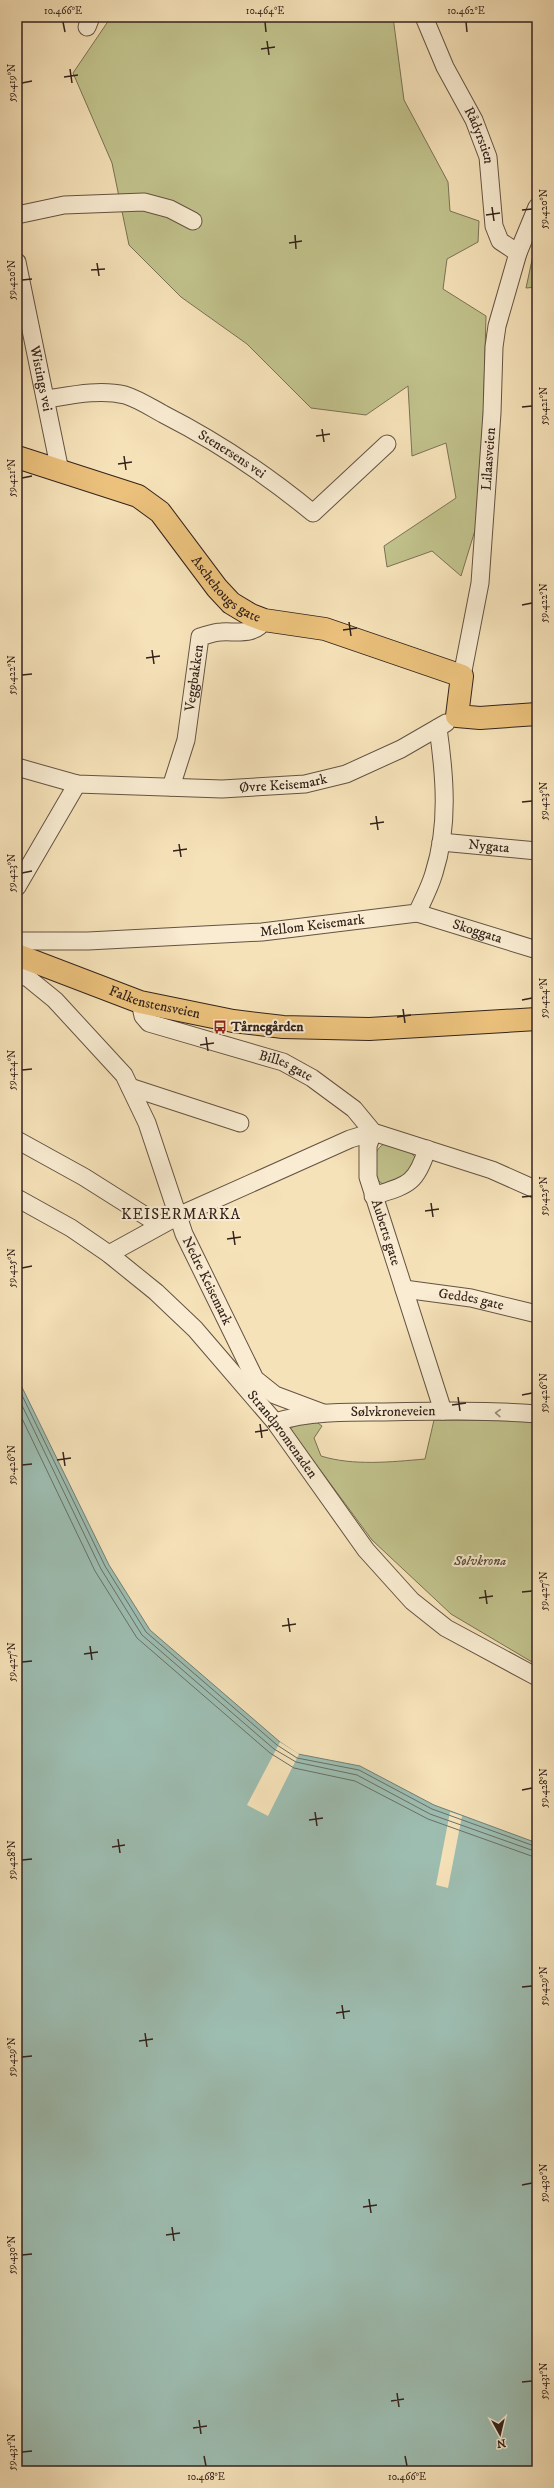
<svg xmlns="http://www.w3.org/2000/svg" width="554" height="2488" font-family="'IM FELL DW Pica',serif">
<style>
.green{fill:#c1c28c;stroke:#7a7254}
.water{fill:#9dbdb1;stroke:#737f75}
.pier{fill:#f6e2b9}
.lines{fill:none;stroke-linecap:round;stroke-linejoin:round}
.shore{stroke:#687066;stroke-width:1}
.minor-casing{stroke:#645343;stroke-width:19}
.major-casing{stroke:#34231c;stroke-width:24}
.minor{stroke:#f9ecd2;stroke-width:17}
.major{stroke:#ebc17c;stroke-width:22}
.oneway{stroke:#968877}
.ticks{fill:none;stroke:#34231c;stroke-width:1.5}
.labels{text-anchor:middle;dominant-baseline:central;stroke-width:4;stroke-linejoin:round;paint-order:stroke}
.street-label{font-size:14px;fill:#34231c;stroke:#f9ecd2}
.poi-label{font-size:14px;font-weight:bold;fill:#34231c;stroke:#f9ecd2;text-anchor:start}
.park-label{font-size:14px;font-style:italic;fill:#574b38;stroke:#f9ecd2}
.neighbourhood-label{font-size:15px;letter-spacing:1px;fill:#34231c;stroke:#f9ecd2}
.neatline{fill:none;stroke:#34231c;stroke-width:1.5}
.ticks-label{font-size:10px;text-anchor:middle;fill:#34231c}
</style>
<rect width="100%" height="100%" fill="#f6e2b9"/>
<filter id="stains"><feTurbulence type="fractalNoise" baseFrequency=".005" numOctaves="4"/><feColorMatrix values="0 0 0 0 .2 0 0 0 0 .09 0 0 0 0 .02 0 0 0 .5 -.17"/></filter>
<radialGradient id="worn" r=".72"><stop offset=".6" stop-color="#630" stop-opacity="0"/><stop offset="1" stop-color="#630" stop-opacity=".3"/></radialGradient>
<g class="green">
<path d="M111 17H393L404 100 448 182 450 211 479 221 478 242 447 259 443 289 486 316 483 426 476 527 461 576 432 551 387 567 384 546 456 498 446 443 412 456 408 386 366 415 311 408 247 344 181 297 129 245 112 163 73 73Z"/>
<path d="M537 242V287L526 288 535 246Z"/>
<path d="M384 1144 410 1152 416 1158 414 1173 386 1185C369 1181 370 1151 384 1144Z"/>
<path d="M434 1420 537 1421V1665L451 1614 372 1540 290 1429 294 1426 315 1421 322 1426 314 1438 321 1456C353 1466 391 1462 425 1459Z"/>
</g>
<path class="water" d="M17 1377 109 1565 150 1630 280 1742 298 1754 360 1766 434 1805 537 1843V2471H17Z"/>
<g class="pier">
<path d="M280 1742 299 1754 268 1816 247 1805Z"/>
<path d="M450 1812 462 1816 448 1888 436 1885Z"/>
</g>
<g class="lines">
<g class="shore">
<path d="M17 1385 105 1566 146 1632 277 1745 297 1758 359 1770 432 1809 537 1847"/>
<path d="M17 1395 101 1569 142 1635 274 1749 296 1762 357 1775 430 1814 537 1852"/>
<path d="M17 1408 95 1571 137 1638 270 1753 294 1768 355 1781 428 1819 537 1858"/>
</g>
<g class="minor-casing">
<g id="minor">
<path id="s1" d="M424 17 445 67 474 120 488 157 494 226 500 241 518 253"/>
<path d="M87 27 91 17"/>
<path d="M17 215 64 205 144 202 170 209 193 221"/>
<path id="s2" d="M17 262 60 471"/>
<path id="s3" d="M47 399C72 395 100 389 125 395 138 399 152 408 163 414 216 441 267 475 313 513L387 444"/>
<path id="s4" d="M462 676 480 583 492 413 494 347 497 326 518 253 537 207"/>
<path id="s5" d="M17 767 77 784 222 789 305 784 346 774 401 749 446 723"/>
<path id="s6" d="M171 787 186 740 200 637C207 635 214 632 221 632 236 631 256 636 264 620"/>
<path id="s7" d="M441 842 537 851"/>
<path d="M17 887 77 784"/>
<path id="s8" d="M417 913 537 950"/>
<path id="s9" d="M17 941H88L262 932 417 913C423 900 430 887 434 873 449 826 445 777 438 728"/>
<path id="s10" d="M17 974 28 978 55 1000 124 1075 147 1123 184 1234 255 1379 275 1395 323 1413"/>
<path id="s11" d="M140 1002 143 1016 149 1023 283 1062 312 1078 354 1109 373 1132 492 1170 537 1190"/>
<path d="M130 1087 240 1123"/>
<path id="s12" d="M373 1132 368 1146V1177L443 1411"/>
<path d="M17 1140 84 1177 160 1225"/>
<path d="M373 1196C407 1185 416 1185 427 1149"/>
<path id="s13" d="M17 1198 71 1228 109 1254 156 1292 195 1329 275 1422 366 1550 412 1601 446 1628 537 1677"/>
<path d="M109 1254 178 1216 350 1139 373 1132"/>
<path id="s14" d="M404 1289 471 1298 537 1314"/>
<path id="s15" d="M275 1422C311 1411 347 1412 384 1412 435 1411 486 1410 537 1414"/>
</g>
</g>
<g class="major-casing">
<g id="major">
<path id="s16" d="M17 457 138 496 160 512 217 588 231 603 251 615 264 620 325 629 462 676 457 716 480 718 537 714"/>
<path id="s17" d="M17 955 140 1002 233 1021 283 1027 369 1029 537 1019"/>
</g>
</g>
<use href="#minor" class="minor"/>
<use href="#major" class="major"/>
</g>
<defs><path id="oneway-chevron" d="M-2-3.5L2.5 0L-2 3.5" fill="none" stroke-width="1.6" stroke-linecap="round" stroke-linejoin="round"/></defs>
<use class="oneway" href="#oneway-chevron" transform="translate(498 1413) rotate(-178)"/>
<path class="ticks" d="M63 22 65 32M265 22 266 32M466 22 467 32M267 41 269 55M261 49 275 47M70 69 72 83M64 77 78 75M22 83 32 81M492 207 494 221M522 210 532 209M486 215 500 213M295 235 296 249M289 243 302 241M97 263 99 276M91 270 105 269M22 280 32 279M522 407 532 406M322 429 324 442M316 436 330 434M124 456 126 470M118 464 132 462M22 478 32 476M522 605 532 603M349 622 351 636M343 630 357 628M152 650 154 664M146 658 160 656M22 675 32 674M522 802 532 801M376 816 378 830M370 824 384 822M179 844 181 857M173 851 187 849M22 873 32 871M522 1000 532 998M403 1009 405 1023M397 1017 411 1015M206 1037 208 1051M200 1045 214 1043M22 1070 32 1069M522 1197 532 1196M431 1203 433 1217M425 1211 439 1209M233 1231 235 1245M227 1239 241 1237M22 1268 32 1266M522 1395 532 1393M458 1397 460 1411M452 1405 466 1403M260 1424 262 1438M255 1432 268 1430M63 1452 65 1466M57 1460 71 1458M22 1465 32 1464M485 1590 487 1604M522 1592 532 1591M479 1598 493 1596M288 1618 290 1632M282 1626 296 1624M90 1646 92 1660M84 1654 98 1652M22 1662 32 1661M522 1790 532 1788M315 1812 317 1826M309 1820 323 1818M118 1839 120 1853M112 1847 125 1845M22 1860 32 1859M522 1987 532 1986M342 2005 344 2019M336 2013 350 2011M145 2033 147 2047M139 2041 153 2039M22 2057 32 2056M522 2185 532 2183M369 2199 371 2213M363 2207 377 2205M172 2227 174 2241M166 2235 180 2233M22 2255 32 2254M522 2382 532 2381M397 2393 399 2407M391 2401 404 2399M199 2420 201 2434M193 2428 207 2426M22 2452 32 2451M204 2456 206 2466M405 2456 407 2466"/>
<defs>
<g id="bus-bare" transform="scale(1.08)"><path d="M-5-6H5V4H4V6H2V4H-2V6H-4V4H-5ZM-3.5-4V0h7V-4ZM-3.5 1.2v1.5H-2V1.2ZM2 1.2v1.5H3.5V1.2Z" fill="#8f2418" stroke="#f9ecd2" stroke-width="2.5" paint-order="stroke"/></g>
</defs>
<g fill-rule="evenodd">
<use href="#bus-bare" x="220" y="1027"/>
</g>
<g class="labels">
<g class="street-label">
<text stroke="none"><textPath href="#s1" startOffset="131">Rådyrstien</textPath></text>
<text stroke="none"><textPath href="#s2" startOffset="119">Wistings vei</textPath></text>
<text stroke="none"><textPath href="#s3" startOffset="201">Stenersens vei</textPath></text>
<text stroke="none"><textPath href="#s4" startOffset="219">Lilaasveien</textPath></text>
<text stroke="none"><textPath href="#s16" startOffset="257">Aschehougs gate</textPath></text>
<text stroke="none"><textPath href="#s6" startOffset="112">Veggbakken</textPath></text>
<text stroke="none"><textPath href="#s5" startOffset="269">Øvre Keisemark</textPath></text>
<text stroke="none"><textPath href="#s7" startOffset="48">Nygata</textPath></text>
<text stroke="none"><textPath href="#s9" startOffset="296">Mellom Keisemark</textPath></text>
<text stroke="none"><textPath href="#s8" startOffset="63">Skoggata</textPath></text>
<text stroke="none"><textPath href="#s17" startOffset="146">Falkenstensveien</textPath></text>
<text stroke="none"><textPath href="#s11" startOffset="167">Billes gate</textPath></text>
<text stroke="none"><textPath href="#s12" startOffset="104">Auberts gate</textPath></text>
<text stroke="none"><textPath href="#s10" startOffset="371">Nedre Keisemark</textPath></text>
<text stroke="none"><textPath href="#s14" startOffset="68">Geddes gate</textPath></text>
<text stroke="none"><textPath href="#s15" startOffset="119">Sølvkroneveien</textPath></text>
<text stroke="none"><textPath href="#s13" startOffset="359">Strandpromenaden</textPath></text>
</g>
<g class="poi-label">
<text x="231" y="1027">Tårnegården</text>
</g>
<g class="park-label">
<text x="480" y="1561">Sølvkrona</text>
</g>
<g class="neighbourhood-label">
<text x="181" y="1214">KEISERMARKA</text>
</g>
</g>
<rect width="554" height="2488" fill="none" stroke="#f6e2b9" stroke-width="44"/>
<g transform="translate(500 2434) rotate(172)" stroke="#f9ecd2" stroke-width="3" paint-order="stroke">
<path d="M0-3L7 15L0 10L-7 15Z" fill="#34231c"/>
<text y="-6" font-size="11" font-weight="bold" text-anchor="middle" fill="#34231c">N</text>
</g>
<rect x="22" y="22" width="510" height="2444" class="neatline"/>
<g class="ticks-label">
<text x="63" y="14">10.466°E</text>
<text x="265" y="14">10.464°E</text>
<text x="466" y="14">10.462°E</text>
<text transform="translate(11 83) rotate(-90)" y="4">59.419°N</text>
<text transform="translate(543 209) rotate(-90)" y="4">59.420°N</text>
<text transform="translate(11 280) rotate(-90)" y="4">59.420°N</text>
<text transform="translate(543 406) rotate(-90)" y="4">59.421°N</text>
<text transform="translate(11 478) rotate(-90)" y="4">59.421°N</text>
<text transform="translate(543 603) rotate(-90)" y="4">59.422°N</text>
<text transform="translate(11 675) rotate(-90)" y="4">59.422°N</text>
<text transform="translate(543 801) rotate(-90)" y="4">59.423°N</text>
<text transform="translate(11 873) rotate(-90)" y="4">59.423°N</text>
<text transform="translate(543 998) rotate(-90)" y="4">59.424°N</text>
<text transform="translate(11 1070) rotate(-90)" y="4">59.424°N</text>
<text transform="translate(543 1196) rotate(-90)" y="4">59.425°N</text>
<text transform="translate(11 1268) rotate(-90)" y="4">59.425°N</text>
<text transform="translate(543 1393) rotate(-90)" y="4">59.426°N</text>
<text transform="translate(11 1465) rotate(-90)" y="4">59.426°N</text>
<text transform="translate(543 1591) rotate(-90)" y="4">59.427°N</text>
<text transform="translate(11 1662) rotate(-90)" y="4">59.427°N</text>
<text transform="translate(543 1788) rotate(-90)" y="4">59.428°N</text>
<text transform="translate(11 1860) rotate(-90)" y="4">59.428°N</text>
<text transform="translate(543 1986) rotate(-90)" y="4">59.429°N</text>
<text transform="translate(11 2057) rotate(-90)" y="4">59.429°N</text>
<text transform="translate(543 2183) rotate(-90)" y="4">59.430°N</text>
<text transform="translate(11 2255) rotate(-90)" y="4">59.430°N</text>
<text transform="translate(543 2381) rotate(-90)" y="4">59.431°N</text>
<text transform="translate(11 2452) rotate(-90)" y="4">59.431°N</text>
<text x="206" y="2480">10.468°E</text>
<text x="407" y="2480">10.466°E</text>
</g>
<rect width="100%" height="100%" filter="url(#stains)"/>
<rect width="100%" height="100%" fill="url(#worn)"/>
</svg>
